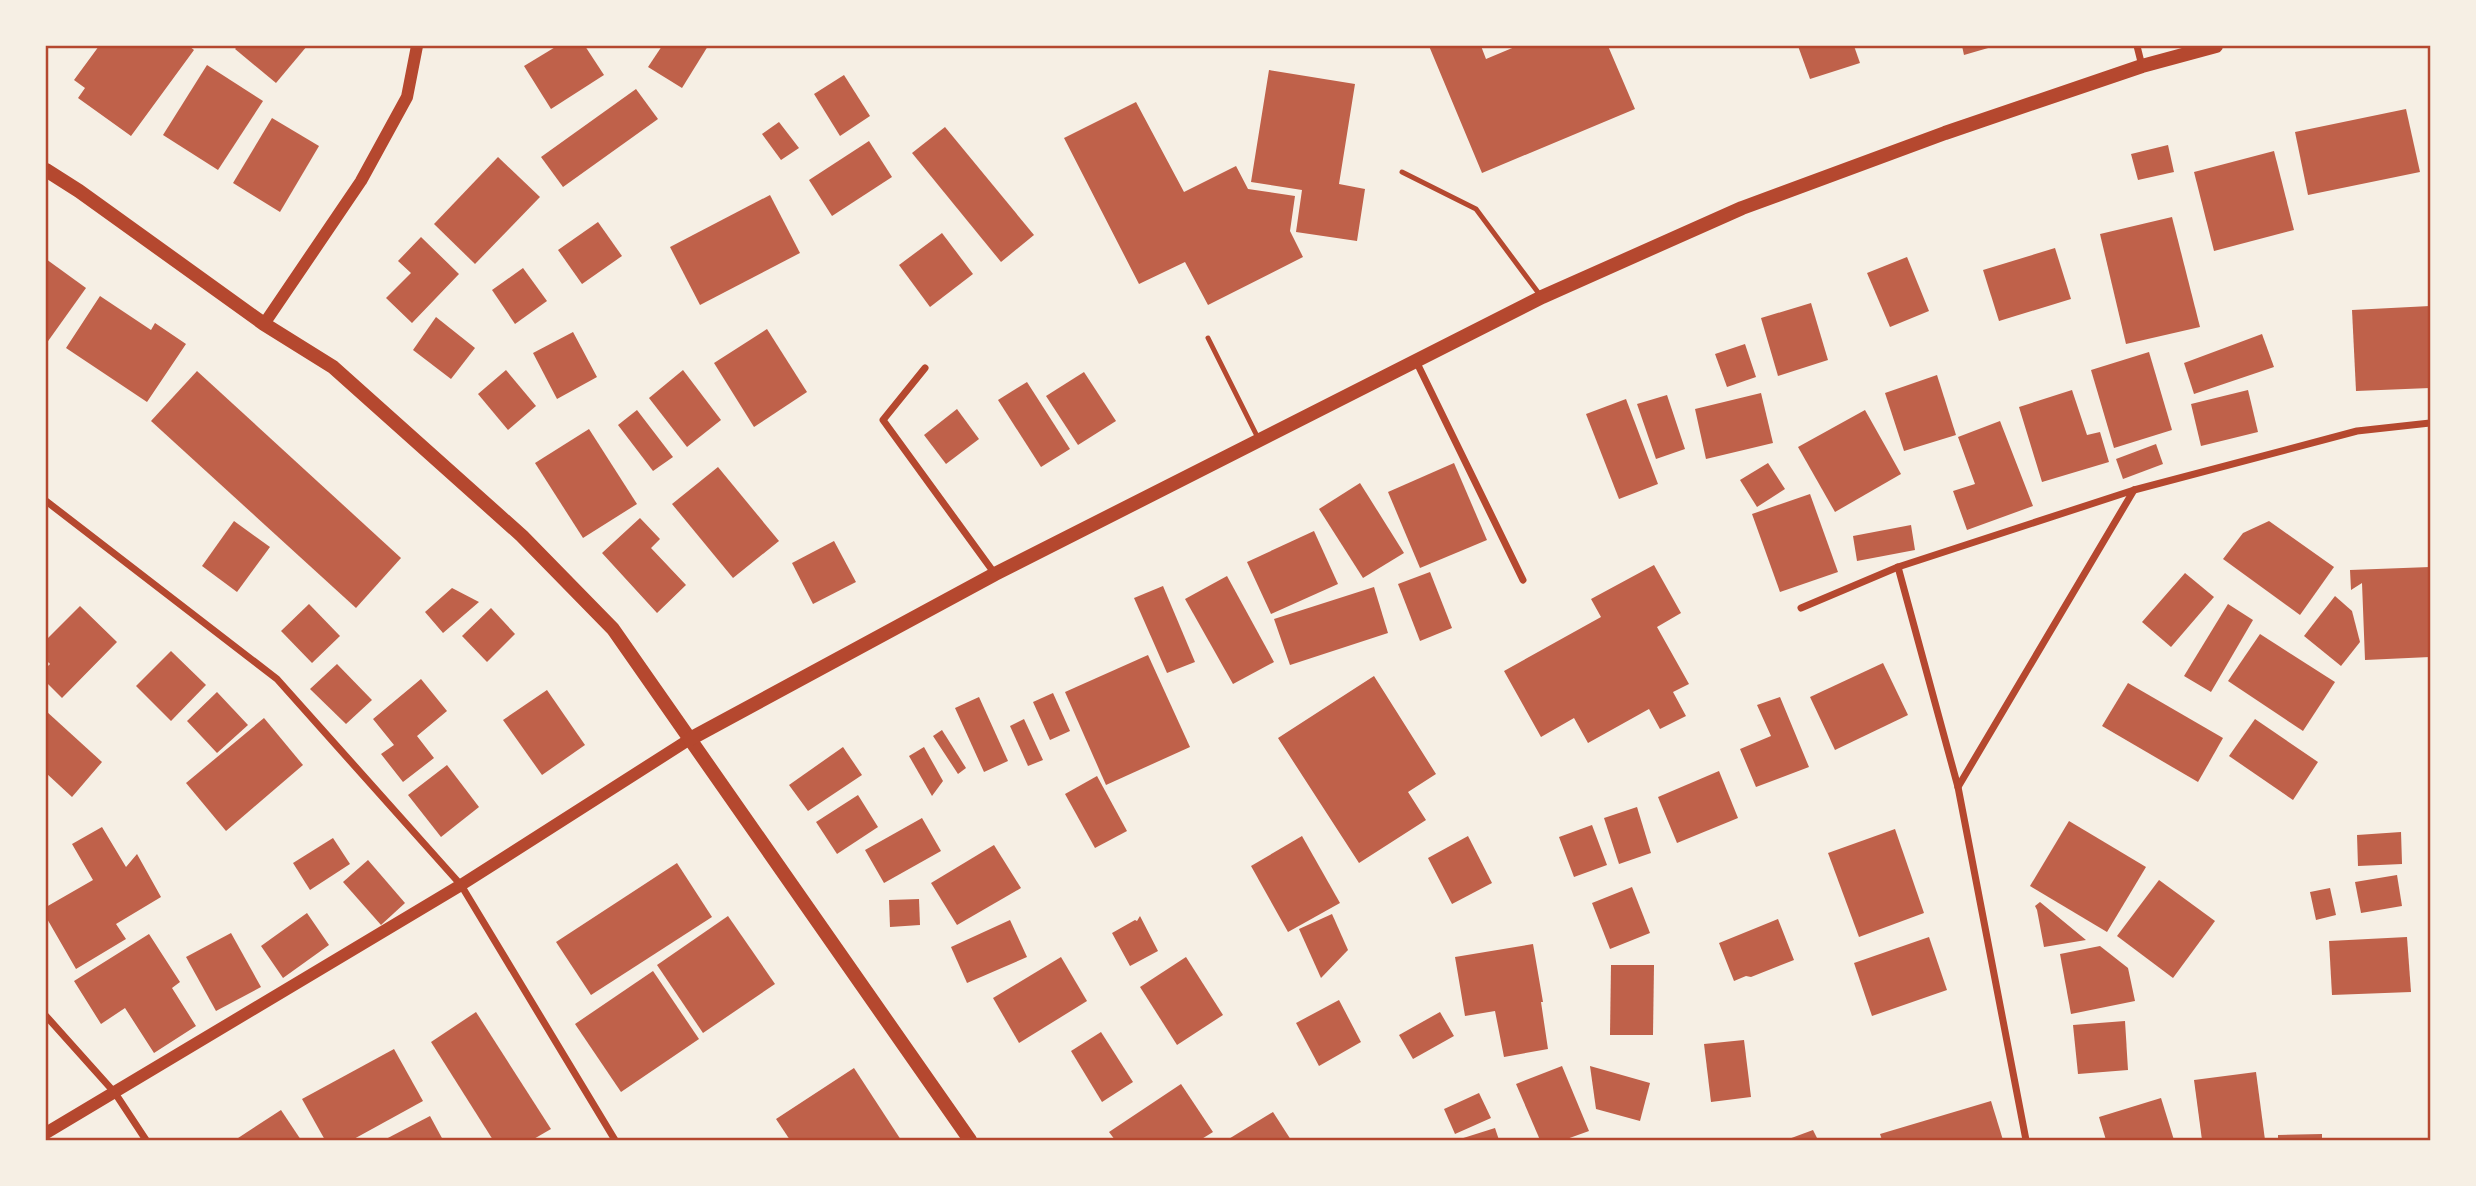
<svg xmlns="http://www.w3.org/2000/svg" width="2476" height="1186" font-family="'IBM Plex Sans',sans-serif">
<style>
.building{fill:#bf614a}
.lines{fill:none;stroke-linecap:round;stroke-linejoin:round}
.service{stroke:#b5482f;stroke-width:5}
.minor{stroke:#b5482f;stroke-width:7}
.tertiary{stroke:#b5482f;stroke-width:12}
.secondary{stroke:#b5482f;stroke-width:14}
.neatline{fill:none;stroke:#b5482f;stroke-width:2.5}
</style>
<rect width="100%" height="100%" fill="#f6efe4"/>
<g class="building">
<path d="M99 46H189L194 50 131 136 78 98 85 88 74 80Z"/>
<path d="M238 46H307L276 83 235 49Z"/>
<path d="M557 46H585L604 75 551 109 524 66Z"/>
<path d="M662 46H708L682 88 648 67Z"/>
<path d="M1429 46H1481L1486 59 1517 46H1608L1635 109 1482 173Z"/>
<path d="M1798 46H1854L1860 63 1810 79Z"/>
<path d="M1962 46H1995L1964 55Z"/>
<path d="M207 65 263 101 218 170 163 135Z"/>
<path d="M1269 70 1355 84 1339 184 1365 189 1357 241 1296 232 1302 190 1251 182Z"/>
<path d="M844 75 870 116 840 136 814 94Z"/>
<path d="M636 89 658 119 563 187 541 157Z"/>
<path d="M1136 102 1184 192 1236 166 1248 189 1295 196 1290 231 1303 257 1208 305 1185 262 1139 284 1064 138Z"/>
<path d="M2406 109 2420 172 2308 195 2295 132Z"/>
<path d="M272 118 319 146 280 212 233 183Z"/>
<path d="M779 122 799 148 781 160 762 134Z"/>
<path d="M945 127 1034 235 1001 262 912 153Z"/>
<path d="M869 141 892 177 832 216 809 180Z"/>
<path d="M2168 145 2174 172 2138 180 2131 154Z"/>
<path d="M2274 151 2294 230 2214 251 2194 172Z"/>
<path d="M498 157 540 197 475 264 434 224Z"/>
<path d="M770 195 800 253 700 305 670 247Z"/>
<path d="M2172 217 2200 327 2126 344 2100 234Z"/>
<path d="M598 222 622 256 582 284 558 250Z"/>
<path d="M942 233 973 274 930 307 899 265Z"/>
<path d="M421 237 459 274 412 323 386 298 411 273 398 261Z"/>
<path d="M2055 248 2071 299 1999 321 1983 270Z"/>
<path d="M1907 257 1929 311 1890 327 1867 273Z"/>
<path d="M46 259 86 288 46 344Z"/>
<path d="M523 268 547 301 515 324 492 290Z"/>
<path d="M100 296 151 330 155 323 186 344 147 402 66 348Z"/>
<path d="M1811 303 1828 360 1778 376 1761 318Z"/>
<path d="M2430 306V388L2356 391 2352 310Z"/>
<path d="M436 317 475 348 451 379 413 350Z"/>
<path d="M767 329 807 392 754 427 714 363Z"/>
<path d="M573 332 597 377 557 399 533 353Z"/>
<path d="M2262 334 2274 367 2194 394 2184 363Z"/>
<path d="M1745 344 1756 377 1727 387 1715 354Z"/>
<path d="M2149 352 2172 430 2114 448 2091 370Z"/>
<path d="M506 370 536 406 508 430 478 394Z"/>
<path d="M683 370 721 420 687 447 649 398Z"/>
<path d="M197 371 401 558 356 608 151 421Z"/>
<path d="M1084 372 1116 421 1078 445 1046 396Z"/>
<path d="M1937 375 1956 435 1904 451 1885 393Z"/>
<path d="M1027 382 1070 449 1041 467 998 400Z"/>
<path d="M2072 390 2087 435 2100 432 2109 462 2042 482 2019 407Z"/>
<path d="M2248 390 2258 432 2201 446 2191 404Z"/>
<path d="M1761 393 1773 443 1706 459 1695 409Z"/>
<path d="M1667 395 1685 449 1656 459 1637 404Z"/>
<path d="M1626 399 1658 484 1619 499 1586 414Z"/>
<path d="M957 409 979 439 946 464 924 435Z"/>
<path d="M637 410 673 457 653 471 618 425Z"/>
<path d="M1865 410 1901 474 1835 512 1798 447Z"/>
<path d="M2000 421 2033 506 1967 530 1953 491 1975 484 1958 437Z"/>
<path d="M589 429 637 504 583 538 535 463Z"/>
<path d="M2156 444 2163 464 2123 479 2116 459Z"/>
<path d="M1454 463 1487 540 1420 568 1388 492Z"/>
<path d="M1768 463 1785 489 1757 507 1740 480Z"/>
<path d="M718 467 779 541 733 578 672 504Z"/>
<path d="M1360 483 1404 553 1363 578 1319 509Z"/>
<path d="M1810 494 1838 572 1780 592 1752 514Z"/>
<path d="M640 518 660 539 651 548 686 585 657 613 602 553Z"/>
<path d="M234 521 270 547 237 592 202 566Z"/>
<path d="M2269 521 2334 567 2300 615 2223 559 2243 533Z"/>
<path d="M1911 525 1915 550 1857 561 1853 536Z"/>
<path d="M1314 531 1338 584 1271 614 1247 562Z"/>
<path d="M834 541 856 582 813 604 792 563Z"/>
<path d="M1654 565 1681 613 1657 627 1689 684 1673 692 1686 716 1660 729 1649 709 1588 743 1574 718 1541 737 1504 671 1601 617 1591 599Z"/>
<path d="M2430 567V657L2365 660 2362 583 2351 590 2350 570Z"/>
<path d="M1430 572 1452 628 1420 641 1398 584Z"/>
<path d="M2185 573 2214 597 2171 647 2142 622Z"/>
<path d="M1227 576 1274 662 1233 684 1185 599Z"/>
<path d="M1163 586 1195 662 1167 673 1134 598Z"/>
<path d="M1374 587 1388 633 1290 665 1274 619Z"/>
<path d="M452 588 479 602 443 633 425 612Z"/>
<path d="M2335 596 2352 611 2360 642 2341 666 2304 636Z"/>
<path d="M309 604 340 636 312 663 281 631Z"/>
<path d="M2228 604 2253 620 2211 692 2184 676Z"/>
<path d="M80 606 117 642 62 698 46 682V668L50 664 46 660V640Z"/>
<path d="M491 608 515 634 487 662 462 636Z"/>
<path d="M2260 634 2335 682 2303 731 2228 681Z"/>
<path d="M171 651 206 685 171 721 136 686Z"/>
<path d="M1148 655 1190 747 1106 785 1065 692Z"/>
<path d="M1883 663 1908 715 1835 750 1810 697Z"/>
<path d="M337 664 372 700 346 724 310 689Z"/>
<path d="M1374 676 1436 774 1408 792 1426 820 1359 863 1278 738Z"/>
<path d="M421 679 447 711 417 736 434 758 403 782 381 754 394 745 373 719Z"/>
<path d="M2128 683 2223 738 2198 782 2102 726Z"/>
<path d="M547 690 585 745 542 775 503 720Z"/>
<path d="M217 692 248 725 217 753 187 721Z"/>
<path d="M1053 693 1070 731 1050 740 1033 702Z"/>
<path d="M979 697 1008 761 984 772 955 708Z"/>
<path d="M1780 697 1809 767 1756 787 1740 749 1771 736 1757 705Z"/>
<path d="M46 711 102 762 72 797 46 773Z"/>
<path d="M264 718 303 765 226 831 186 783Z"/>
<path d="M1024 719 1043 760 1028 766 1010 726Z"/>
<path d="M2255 719 2318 762 2293 800 2229 756Z"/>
<path d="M942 730 966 768 958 774 933 736Z"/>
<path d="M843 747 862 775 808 811 789 785Z"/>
<path d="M924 747 943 781 932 796 909 756Z"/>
<path d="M447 765 479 807 441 837 408 795Z"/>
<path d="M1719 771 1738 818 1677 843 1658 797Z"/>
<path d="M1097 776 1127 831 1095 848 1065 794Z"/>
<path d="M858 795 878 827 837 854 816 822Z"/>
<path d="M1637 807 1651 853 1619 864 1604 818Z"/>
<path d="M922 818 941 851 884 883 865 850Z"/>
<path d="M2069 821 2146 867 2107 932 2030 886Z"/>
<path d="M1592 825 1607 865 1574 877 1559 837Z"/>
<path d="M102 827 126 867 137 854 161 897 116 924 126 939 76 969 46 917V907L93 880 72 844Z"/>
<path d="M1895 829 1924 913 1859 937 1828 853Z"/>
<path d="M2401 832 2402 864 2358 866 2357 835Z"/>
<path d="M1302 836 1340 903 1288 932 1251 866Z"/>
<path d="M1468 836 1492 883 1452 904 1428 858Z"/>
<path d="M333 838 350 864 310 890 293 863Z"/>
<path d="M994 845 1021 888 957 925 931 883Z"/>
<path d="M368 860 405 903 381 925 343 882Z"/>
<path d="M677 863 712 917 591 995 556 942Z"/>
<path d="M2397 875 2402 906 2361 913 2355 882Z"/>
<path d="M2159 880 2215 921 2173 978 2117 936Z"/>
<path d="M1632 887 1650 933 1610 949 1592 903Z"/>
<path d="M2330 888 2336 915 2316 920 2310 892Z"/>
<path d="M919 899 920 925 890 927 889 900Z"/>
<path d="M2040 902 2086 940 2044 947 2037 910 2035 906Z"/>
<path d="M307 913 329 945 283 978 261 946Z"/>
<path d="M1332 914 1348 950 1321 978 1299 929Z"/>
<path d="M728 916 775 984 703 1033 657 965Z"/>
<path d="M1140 916 1158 951 1130 966 1112 933 1135 920 1137 921Z"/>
<path d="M1778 919 1794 960 1751 977 1746 976 1734 981 1719 943Z"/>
<path d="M1010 920 1027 957 967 983 951 947Z"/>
<path d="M231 933 261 987 216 1011 186 957Z"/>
<path d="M149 934 180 982 172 988 196 1026 154 1053 125 1008 101 1024 74 981Z"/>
<path d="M1929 937 1947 990 1872 1016 1854 963Z"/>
<path d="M2407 937 2411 992 2332 995 2329 941Z"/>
<path d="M1533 944 1543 1002H1541L1548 1049 1504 1057 1495 1011 1465 1016 1455 957Z"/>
<path d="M2100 946 2128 968 2135 1001 2071 1014 2060 954Z"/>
<path d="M1061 957 1087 1001 1019 1043 993 998Z"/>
<path d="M1186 957 1223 1015 1177 1045 1140 987Z"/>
<path d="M1611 965H1654L1653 1035H1610Z"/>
<path d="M653 971 699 1039 621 1092 575 1024Z"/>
<path d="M1339 1000 1361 1042 1319 1066 1296 1023Z"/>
<path d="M476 1012 551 1129 532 1140H493L431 1042Z"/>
<path d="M1440 1012 1454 1036 1413 1059 1399 1035Z"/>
<path d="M2125 1021 2128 1070 2078 1074 2073 1025Z"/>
<path d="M1101 1032 1133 1082 1102 1102 1071 1051Z"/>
<path d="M1744 1040 1751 1097 1711 1102 1704 1044Z"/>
<path d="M394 1049 423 1101 352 1140H325L302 1099Z"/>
<path d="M1562 1066 1589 1131 1564 1140H1540L1516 1084Z"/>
<path d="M1590 1066 1650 1083 1640 1121 1596 1109Z"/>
<path d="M854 1068 901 1140H790L776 1119Z"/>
<path d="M2256 1072 2265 1140H2202L2194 1080Z"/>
<path d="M1181 1084 1213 1132 1200 1140H1115L1109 1132Z"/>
<path d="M1479 1093 1491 1118 1455 1134 1444 1109Z"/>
<path d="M2161 1098 2174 1140H2106L2099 1117Z"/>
<path d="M1991 1101 2003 1140H1882L1880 1134Z"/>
<path d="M281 1110 301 1140H235Z"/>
<path d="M1273 1112 1291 1140H1227Z"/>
<path d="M430 1116 443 1140H384Z"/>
<path d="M1495 1128 1499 1140H1457Z"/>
<path d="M1813 1130 1818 1140H1786Z"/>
<path d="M2322 1134V1140H2278V1135Z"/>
</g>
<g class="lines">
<g class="service">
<path d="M1402 172 1476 209 1540 295"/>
<path d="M1208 338 1259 440"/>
</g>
<g class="minor">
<path d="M2137 46 2142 66"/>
<path d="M1416 361 1523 580"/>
<path d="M925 368 883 420 995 574"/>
<path d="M46 501 277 679 461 885 615 1140"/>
<path d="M1898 567 1958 787 2026 1140"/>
<path d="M1801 608 1898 567 2134 490 2357 431 2430 423"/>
<path d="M1958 787 2134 490"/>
<path d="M46 1016 115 1093 146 1140"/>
</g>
<g class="tertiary">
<path d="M264 324 361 181 407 97 417 46"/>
<path d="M46 1133 461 885 690 739"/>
</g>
<g class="secondary">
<path d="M46 170 79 191 264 324 333 367 522 536 613 629 970 1140"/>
<path d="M690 739 995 574 1542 297 1742 208 1945 133 2142 66 2216 46"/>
</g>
</g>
<rect width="2476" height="1186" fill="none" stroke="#f6efe4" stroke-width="94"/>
<rect x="47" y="47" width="2382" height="1092" class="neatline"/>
</svg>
